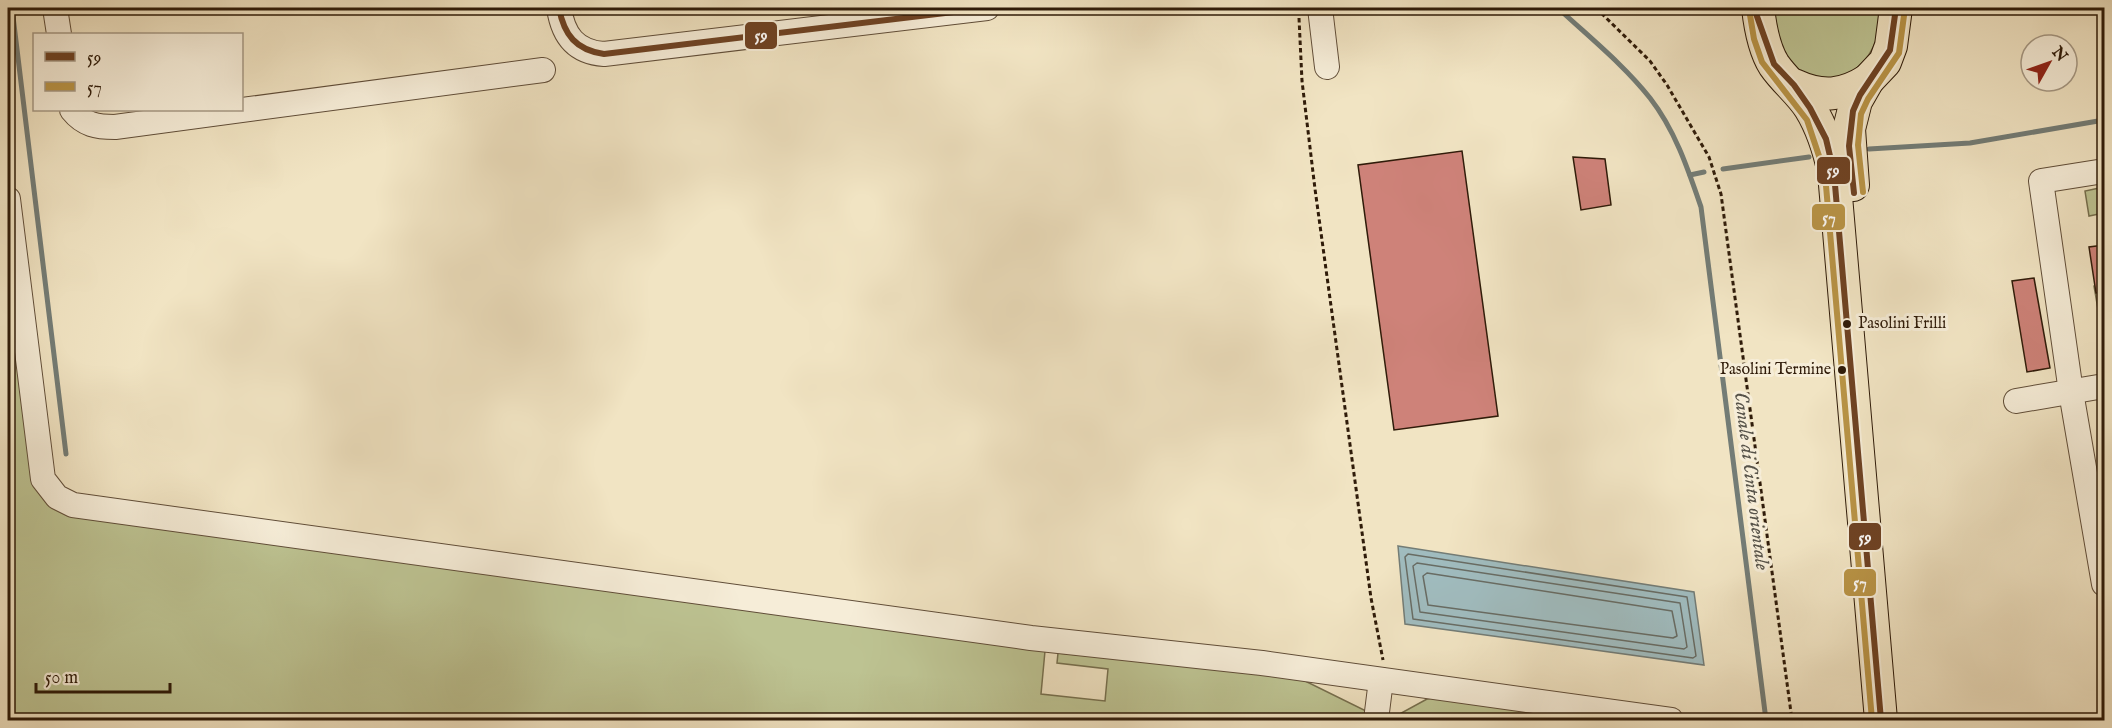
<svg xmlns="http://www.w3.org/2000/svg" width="2112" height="728" font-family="'IM FELL English',serif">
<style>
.green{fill:#bdc392;stroke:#766f4e;stroke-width:1.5}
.water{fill:#a0bcbf;stroke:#737c76;stroke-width:1.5}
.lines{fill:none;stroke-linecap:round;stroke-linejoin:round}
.shore{stroke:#686c64;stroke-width:1.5}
.stream{stroke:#737c76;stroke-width:5}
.building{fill:#ce8279;stroke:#2f1b09;stroke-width:1.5}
.minor-casing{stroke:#604d38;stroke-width:26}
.major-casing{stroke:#2f1b09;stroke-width:34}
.path{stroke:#2f1b09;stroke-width:3;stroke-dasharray:4.5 3;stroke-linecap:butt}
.minor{stroke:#f6edd8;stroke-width:24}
.major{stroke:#f1e4c3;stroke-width:32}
.bus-1-casing{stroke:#f6edd8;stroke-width:10}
.bus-2-casing{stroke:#f6edd8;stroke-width:10}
.bus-1{stroke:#6e4223;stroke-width:6}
.bus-2{stroke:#b99446;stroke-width:6}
.bus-dot{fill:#2f1b09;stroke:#f6edd8;stroke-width:2}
.labels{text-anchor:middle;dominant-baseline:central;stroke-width:6;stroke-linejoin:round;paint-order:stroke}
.bus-label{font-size:16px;fill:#2f1b09;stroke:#f6edd8;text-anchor:start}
.water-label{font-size:20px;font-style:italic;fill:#575349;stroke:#f6edd8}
.line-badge{stroke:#f6edd8;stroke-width:2}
.badge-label{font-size:16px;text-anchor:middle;font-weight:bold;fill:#fff}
</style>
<rect width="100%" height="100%" fill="#f1e4c3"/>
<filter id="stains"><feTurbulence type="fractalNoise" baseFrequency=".00333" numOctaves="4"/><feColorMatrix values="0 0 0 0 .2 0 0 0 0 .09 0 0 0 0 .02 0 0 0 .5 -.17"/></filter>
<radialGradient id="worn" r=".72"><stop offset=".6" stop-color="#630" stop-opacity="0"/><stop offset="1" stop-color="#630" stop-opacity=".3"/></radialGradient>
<g class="green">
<path d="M1773 8H1880C1885 86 1796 106 1776 35 1774 27 1774 16 1773 8Z"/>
<path d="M2104 187V213L2089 216 2085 191Z"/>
<path d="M8 251 45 497 1045 651 1041 694 1105 701 1108 669 1057 663 1058 653 1293 675 1376 716H1396L1427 699 1441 696 1602 720H8Z"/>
<path d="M2104 284V344L2094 286Z"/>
</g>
<path class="water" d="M1398 546 1694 592 1704 665 1405 624Z"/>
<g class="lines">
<g class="shore">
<path d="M1408 554 1687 597 1696 656 1693 658 1413 619 1405 557Z"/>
<path d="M1417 563 1680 603 1687 647 1684 649 1420 612 1413 566Z"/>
<path d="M1427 573 1672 611 1677 636 1673 638 1428 605 1423 576Z"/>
</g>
<g class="stream">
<path d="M12 8 66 454"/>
<path d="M1558 8C1589 37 1623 64 1650 98 1675 130 1688 169 1701 207L1766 720"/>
<path d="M1869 149 1970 143 2104 120"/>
<path d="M1723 169 1809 157"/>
<path d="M1690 175 1704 172"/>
</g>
</g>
<g class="building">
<path d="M1462 151 1498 416 1394 430 1358 165Z"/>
<path d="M1573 157 1605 159 1611 205 1581 210Z"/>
<path d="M2104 245V292L2096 293 2089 247Z"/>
<path d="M2034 278 2050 368 2027 372 2012 281Z"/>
</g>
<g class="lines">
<g class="minor-casing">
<g id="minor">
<path d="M55 8 59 34"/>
<path d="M559 8C563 35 575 52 604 54L987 8"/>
<path d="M1320 8 1327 67"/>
<path d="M72 110C84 125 97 127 115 127L543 70"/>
<path d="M2104 171 2041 181 2071 392 2104 584"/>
<path d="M8 199 43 479 57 497 73 505 1031 638 1262 663 1671 720"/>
<path d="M2016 401 2104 386"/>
<path d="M1376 720 1381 680"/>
</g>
</g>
<g class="major-casing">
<g id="major">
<path d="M1758 8C1760 26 1764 49 1774 65 1785 81 1800 92 1810 108 1823 129 1829 150 1834 173L1881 720"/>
<path d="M1794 85C1822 98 1843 96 1868 80"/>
<path d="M1853 185 1849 129 1856 101 1868 80 1885 62 1891 46 1896 8"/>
</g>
</g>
<g class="path">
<path d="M1596 8 1650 61 1667 85 1709 157 1721 194 1792 720"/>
<path d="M1299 18 1302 81 1315 189 1371 598 1383 660"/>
</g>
<use href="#minor" class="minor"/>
<use href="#major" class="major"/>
<g class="bus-1-casing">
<g id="bus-1">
<path d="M559 8C564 35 576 50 604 54L987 8"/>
<path d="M1754 8 1774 64 1794 85 1810 108 1826 139 1834 173 1881 720"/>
<path d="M1854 193 1849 146 1853 111 1860 95 1890 50 1896 8"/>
</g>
</g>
<g class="bus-2-casing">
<g id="bus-2">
<path d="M1749 9 1754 39 1762 62 1807 120 1825 174 1872 720"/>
<path d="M1863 192 1858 145 1861 114 1868 99 1899 53 1905 8"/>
</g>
</g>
<use href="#bus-1" class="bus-1"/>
<use href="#bus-2" class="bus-2"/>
</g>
<g class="bus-dot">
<circle cx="1847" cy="324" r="5"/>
<circle cx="1842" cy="370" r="5"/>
</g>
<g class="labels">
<g class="bus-label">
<text x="1858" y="324">Pasolini Frilli</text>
<text x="1831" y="370" text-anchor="end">Pasolini Termine</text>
</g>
<g class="water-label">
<text transform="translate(1751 481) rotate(83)">Canale di Cinta orientale</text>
</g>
</g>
<g class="line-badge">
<rect x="744" y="21" width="34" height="29" rx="6" fill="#6e4223"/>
<rect x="1816" y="156" width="35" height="29" rx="6" fill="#6e4223"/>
<rect x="1811" y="203" width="35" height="28" rx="6" fill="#b99446"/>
<rect x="1848" y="522" width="34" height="29" rx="6" fill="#6e4223"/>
<rect x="1843" y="568" width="34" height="29" rx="6" fill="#b99446"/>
</g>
<g class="badge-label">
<text x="761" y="41">59</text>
<text x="1833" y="176">59</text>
<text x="1829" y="223">57</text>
<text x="1865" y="543">59</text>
<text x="1860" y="588">57</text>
</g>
<rect width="2112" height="728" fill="none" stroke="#f1e4c3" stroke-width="30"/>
<rect x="9" y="9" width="2094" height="710" fill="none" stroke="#2f1b09" stroke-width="3"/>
<rect x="15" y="15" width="2082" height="698" fill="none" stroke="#2f1b09" stroke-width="1.5"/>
<rect x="33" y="33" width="210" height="78" fill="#f6edd8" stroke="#a69985" stroke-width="1.5"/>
<rect x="45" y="52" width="30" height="9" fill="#6e4223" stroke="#a69985" stroke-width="1.5"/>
<text x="87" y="63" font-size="18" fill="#2f1b09">59</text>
<rect x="45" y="82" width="30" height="9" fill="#b99446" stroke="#a69985" stroke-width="1.5"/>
<text x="87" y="93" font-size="18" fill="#2f1b09">57</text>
<g transform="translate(2049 63) rotate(50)"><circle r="28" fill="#f6edd8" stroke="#a69985" stroke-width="1.5"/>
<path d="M0-4.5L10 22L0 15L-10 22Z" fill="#8f2418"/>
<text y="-9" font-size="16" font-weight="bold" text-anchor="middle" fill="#2f1b09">N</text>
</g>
<path d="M36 683v9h134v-9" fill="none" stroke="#2f1b09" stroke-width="3"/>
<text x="45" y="683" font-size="18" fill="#2f1b09" stroke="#f6edd8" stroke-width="4.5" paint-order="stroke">50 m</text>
<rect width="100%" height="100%" filter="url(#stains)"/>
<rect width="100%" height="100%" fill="url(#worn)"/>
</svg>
